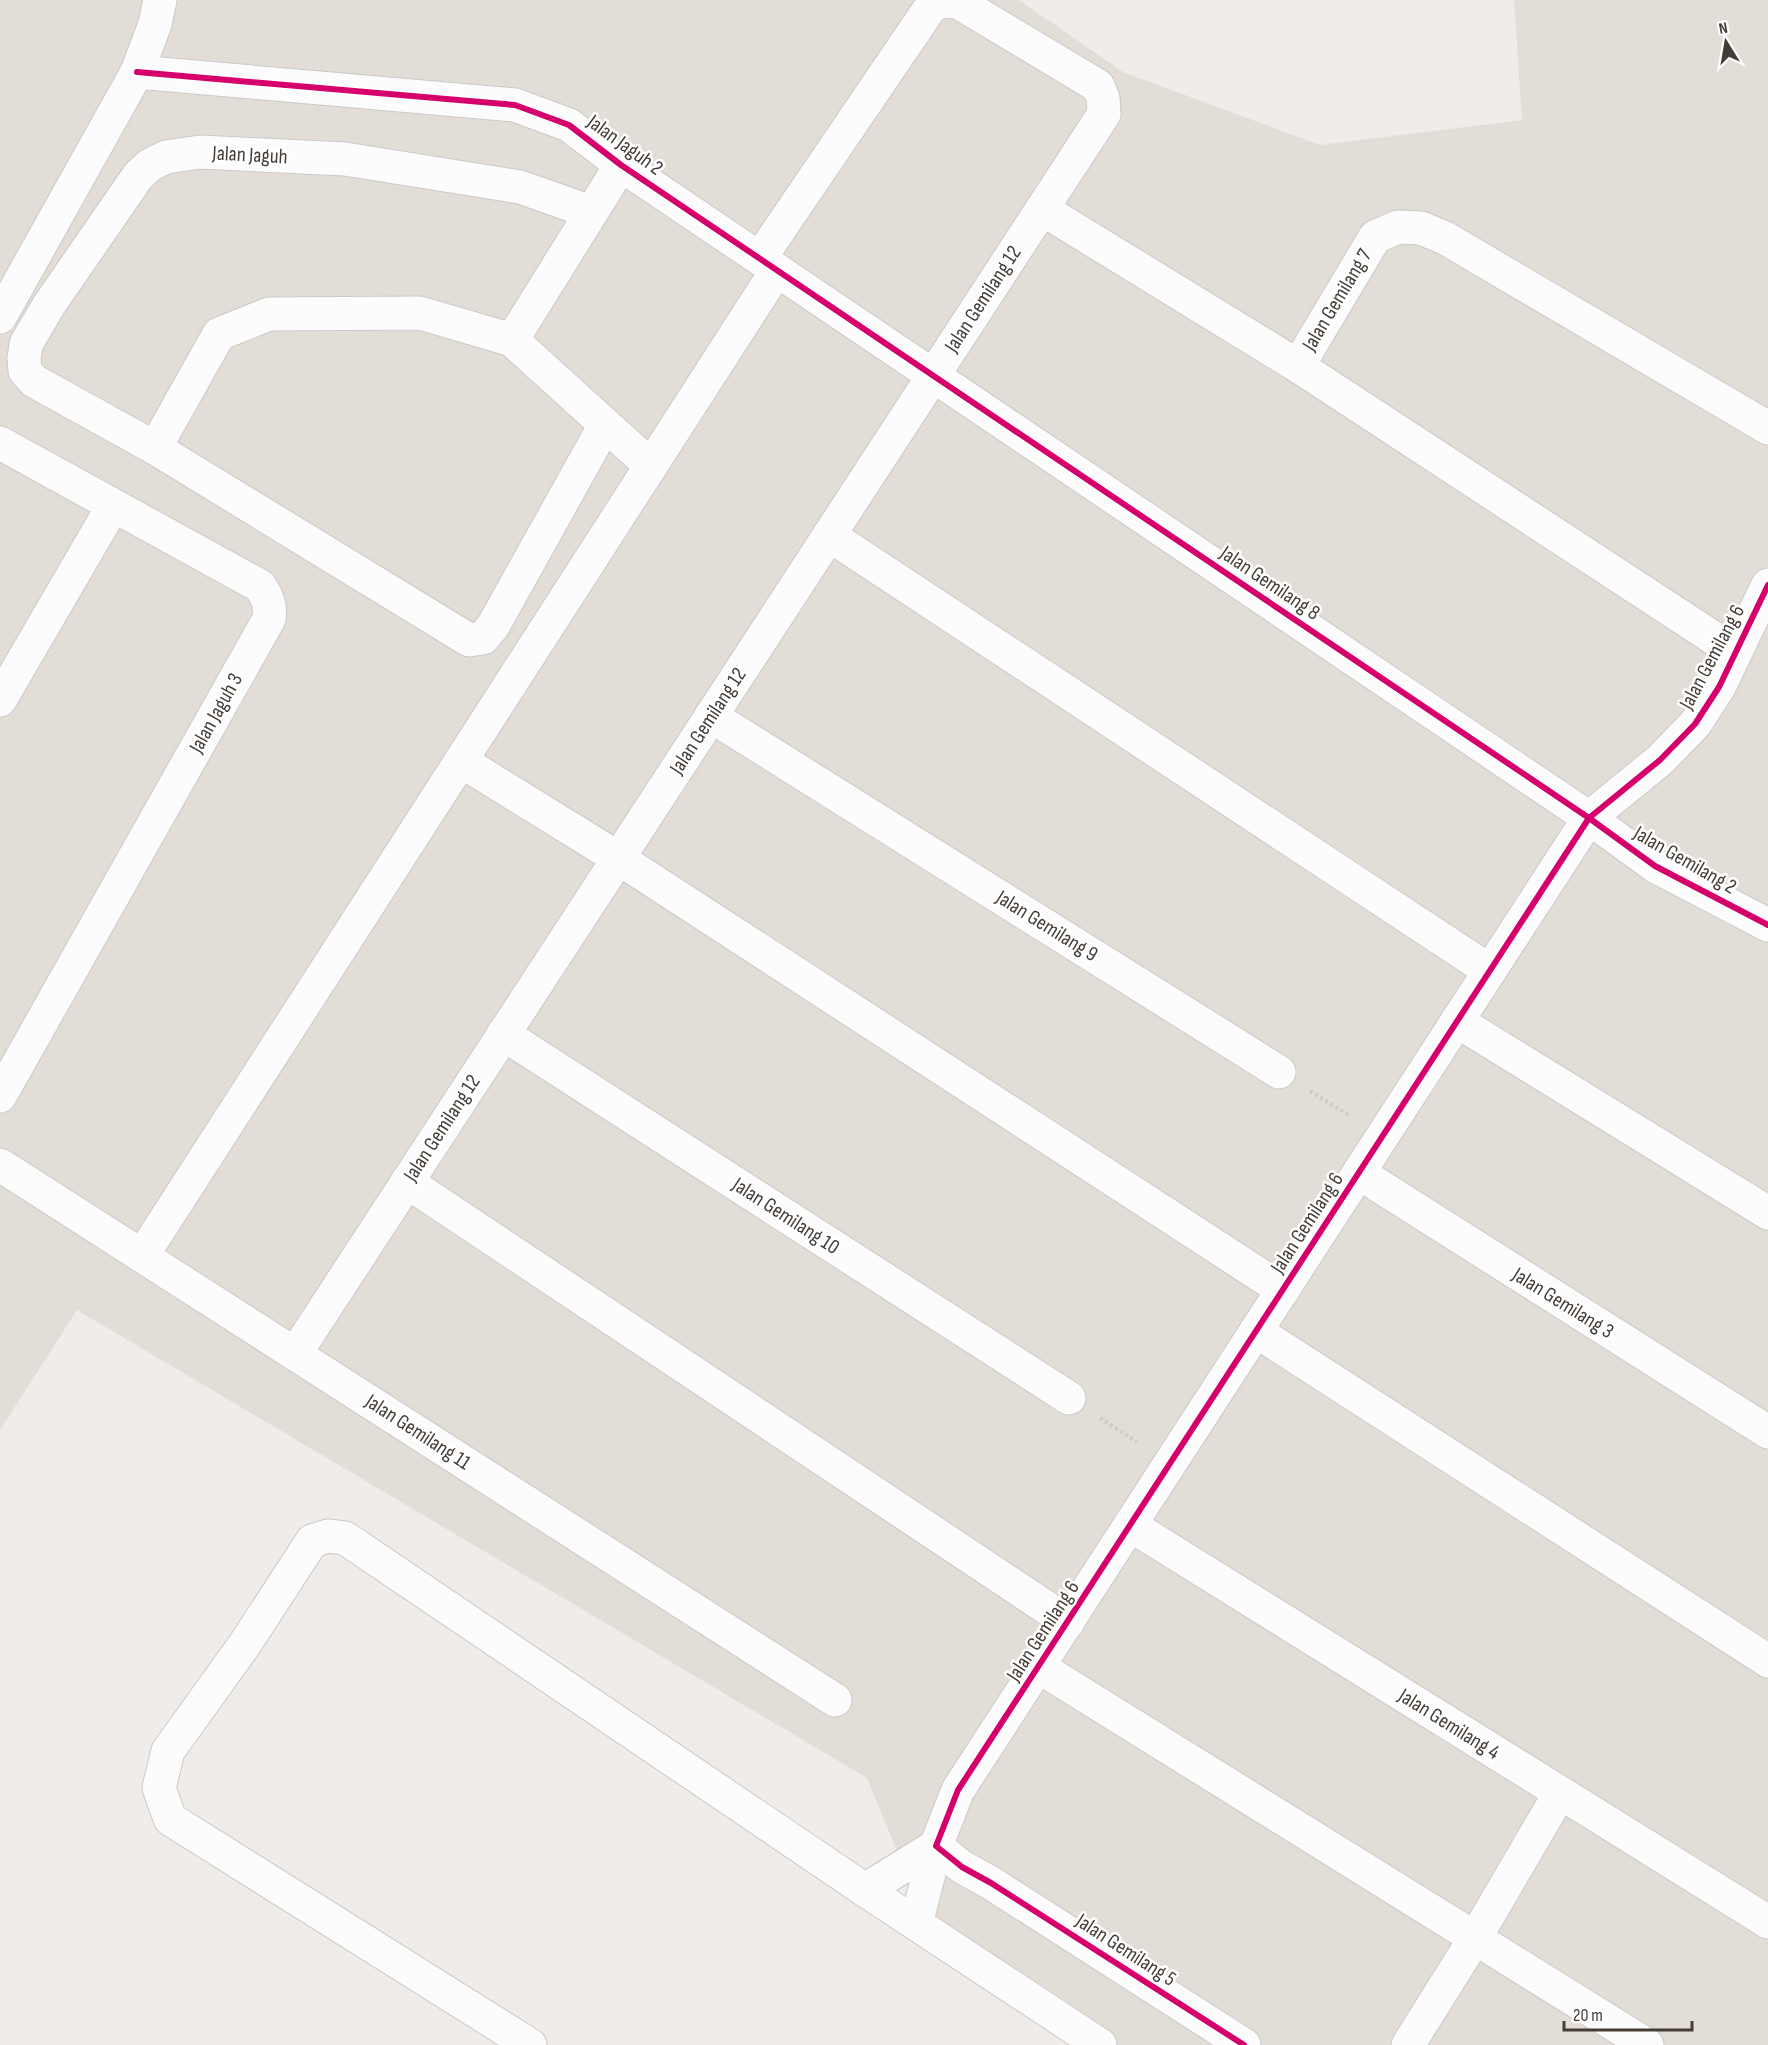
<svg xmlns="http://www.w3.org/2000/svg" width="1768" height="2045" font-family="'Sofia Sans Condensed',sans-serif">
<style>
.residential{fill:#e3ddd8}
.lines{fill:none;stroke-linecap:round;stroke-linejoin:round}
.minor-casing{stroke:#cbc9c6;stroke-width:35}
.path{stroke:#cdcac7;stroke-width:4;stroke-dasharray:3 3;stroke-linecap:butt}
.minor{stroke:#fdfcfc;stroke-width:33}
.cycleway-casing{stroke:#fff;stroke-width:10}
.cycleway{stroke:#d6006c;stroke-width:6}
.labels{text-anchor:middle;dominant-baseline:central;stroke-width:5;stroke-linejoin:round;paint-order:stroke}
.street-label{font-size:21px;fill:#443d37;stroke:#fff}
</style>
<rect width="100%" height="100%" fill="#efece9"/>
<path class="residential" d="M0 0H1019L1123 72 1320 145 1522 120 1514 0H1768V2045H1079L928 1927 867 1778 77 1310 0 1430Z"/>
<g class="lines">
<g class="minor-casing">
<g id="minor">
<path d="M137 72 515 105 569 125 621 165 1589 818 1655 866 1768 925"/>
<path d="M1042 209 1298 366 1735 652"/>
<path d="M591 212 520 187 345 159 200 152 166 157 150 165 138 176 49 305 26 344 24 359 25 371 34 381 155 448 469 640 483 638 493 626 605 425"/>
<path d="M0 317 137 72 155 24 160 0"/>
<path d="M512 340 621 165"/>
<path d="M1298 366 1375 237 1398 227 1421 228 1445 238 1768 428"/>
<path d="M0 443 260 586C268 598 271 606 269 619L0 1096"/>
<path d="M155 448 219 334 269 314 420 313 512 340 651 466"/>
<path d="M829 535 1490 971"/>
<path d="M0 700 113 506"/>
<path d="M711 716 1279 1072"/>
<path d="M461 761 618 858 1283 1290"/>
<path d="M1457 1021 1768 1213"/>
<path d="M503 1034 1069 1398"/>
<path d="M0 1165 835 1700"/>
<path d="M1359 1173 1768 1432"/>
<path d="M407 1182 1068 1622"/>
<path d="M142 1256 777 270"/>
<path d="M1256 1331 1768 1661"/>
<path d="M295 1354 1104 114 1103 98 1098 86 958 2 945 1 932 5 760 258"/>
<path d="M1130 1525 1768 1922"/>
<path d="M1039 1667 1647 2045"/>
<path d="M865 1890 936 1846 916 1924"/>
<path d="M530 2045 170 1819 159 1788 168 1751 245 1644 312 1541 328 1536 345 1538 865 1890 1100 2045"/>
<path d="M1244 2045 991 1883 962 1867 936 1846 958 1790 1589 818 1660 760 1695 724 1719 687 1768 585"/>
<path d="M1408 2045 1475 1938 1560 1793"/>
</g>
</g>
<g class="path">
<path d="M1310 1091 1350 1116"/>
<path d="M1100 1418 1137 1442"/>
</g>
<use href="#minor" class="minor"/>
<g class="cycleway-casing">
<g id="cycleway">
<path d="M137 72 515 105 569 125 621 165 1589 818 1655 866 1768 925"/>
<path d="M1244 2045 991 1883 962 1867 936 1846 958 1790 1589 818 1660 760 1695 724 1719 687 1768 585"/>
</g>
</g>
<use href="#cycleway" class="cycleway"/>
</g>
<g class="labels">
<g class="street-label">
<text transform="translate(625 145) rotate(36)">Jalan Jaguh 2</text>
<text transform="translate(250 155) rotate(3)">Jalan Jaguh</text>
<text transform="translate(983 299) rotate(-57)">Jalan Gemilang 12</text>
<text transform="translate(1337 300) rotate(-59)">Jalan Gemilang 7</text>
<text transform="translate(1270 583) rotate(34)">Jalan Gemilang 8</text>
<text transform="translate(1712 657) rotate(-62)">Jalan Gemilang 6</text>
<text transform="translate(216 713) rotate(-61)">Jalan Jaguh 3</text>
<text transform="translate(708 721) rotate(-57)">Jalan Gemilang 12</text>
<text transform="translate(1685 860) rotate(30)">Jalan Gemilang 2</text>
<text transform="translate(1047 926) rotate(32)">Jalan Gemilang 9</text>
<text transform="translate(442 1128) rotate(-57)">Jalan Gemilang 12</text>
<text transform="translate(786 1216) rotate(33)">Jalan Gemilang 10</text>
<text transform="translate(1307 1223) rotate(-57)">Jalan Gemilang 6</text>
<text transform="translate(1563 1303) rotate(32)">Jalan Gemilang 3</text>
<text transform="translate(418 1432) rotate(33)">Jalan Gemilang 11</text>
<text transform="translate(1043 1631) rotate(-57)">Jalan Gemilang 6</text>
<text transform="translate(1449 1724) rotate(32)">Jalan Gemilang 4</text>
<text transform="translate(1126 1950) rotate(33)">Jalan Gemilang 5</text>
</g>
</g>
<g transform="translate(1726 42) rotate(349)" stroke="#ffffff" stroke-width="4.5" paint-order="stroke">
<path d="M0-4.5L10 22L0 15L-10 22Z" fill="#443d37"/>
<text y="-9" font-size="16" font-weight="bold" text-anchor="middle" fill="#443d37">N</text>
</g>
<path d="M1564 2021v9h128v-9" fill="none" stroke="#443d37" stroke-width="3"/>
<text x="1573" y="2021" font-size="18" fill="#443d37" stroke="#ffffff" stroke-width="4.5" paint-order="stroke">20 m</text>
</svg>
